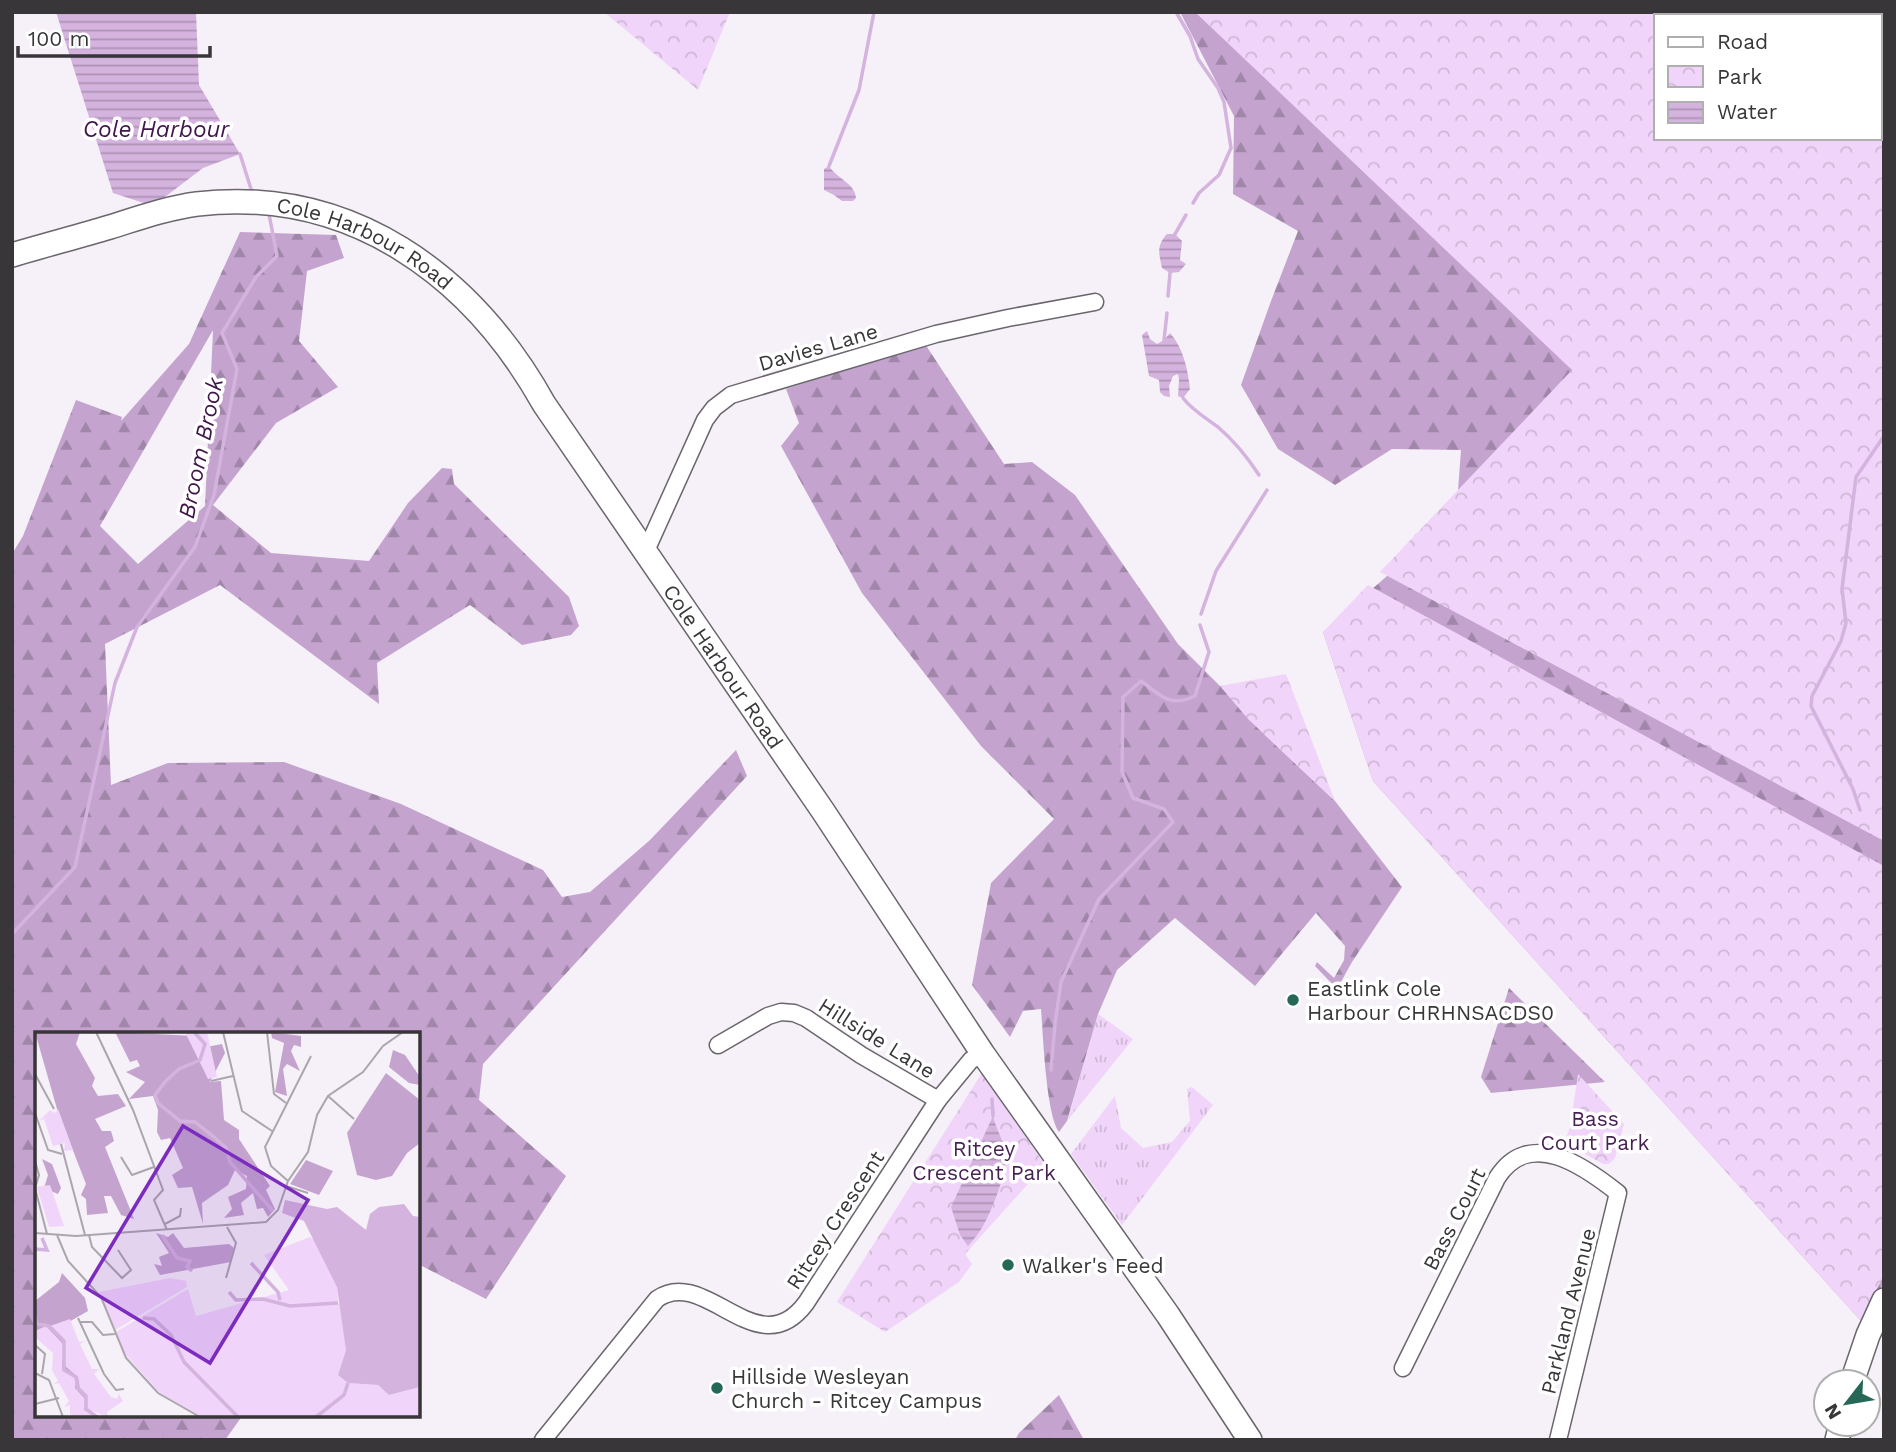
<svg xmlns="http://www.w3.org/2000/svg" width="1896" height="1452" font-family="'Work Sans',sans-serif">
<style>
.grass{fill:url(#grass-tufts)}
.forest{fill:url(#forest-firs);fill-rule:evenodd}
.park{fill:url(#park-crowns);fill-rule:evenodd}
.water{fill:url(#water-rules)}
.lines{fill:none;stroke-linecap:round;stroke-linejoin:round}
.stream{stroke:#d4b3de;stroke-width:3.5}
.minor-casing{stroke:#6b666d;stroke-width:19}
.secondary-casing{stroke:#6b666d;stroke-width:26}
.minor{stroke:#fff;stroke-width:16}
.secondary{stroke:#fff;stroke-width:23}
.poi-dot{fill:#266857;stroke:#fff;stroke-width:2.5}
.labels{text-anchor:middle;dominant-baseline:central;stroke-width:7;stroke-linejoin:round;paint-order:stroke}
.street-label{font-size:21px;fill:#383639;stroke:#fff}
.poi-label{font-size:21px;fill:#383639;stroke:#fff;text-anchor:start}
.park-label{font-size:21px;fill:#471f53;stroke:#fff}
.water-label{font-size:23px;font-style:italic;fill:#3f164a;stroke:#fff}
.inset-river{fill:none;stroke:#d4b3de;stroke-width:3.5}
.inset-road{fill:none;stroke:#aaa6ac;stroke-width:2}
.view{fill:#7b2cbf;fill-opacity:0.15;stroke:#7b2cbf;stroke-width:3.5}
.inset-edge{fill:none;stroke:#383639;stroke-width:3.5}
</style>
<defs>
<pattern id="grass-tufts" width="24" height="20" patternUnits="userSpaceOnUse" patternTransform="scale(1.75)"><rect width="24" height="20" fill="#f0d4f9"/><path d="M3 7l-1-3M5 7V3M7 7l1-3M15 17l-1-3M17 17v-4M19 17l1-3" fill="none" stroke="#cfb7d6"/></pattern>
<pattern id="forest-firs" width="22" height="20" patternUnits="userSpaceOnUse" patternTransform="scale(1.75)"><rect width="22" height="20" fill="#c4a4ce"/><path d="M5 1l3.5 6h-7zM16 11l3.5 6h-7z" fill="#a086a8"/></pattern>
<pattern id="park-crowns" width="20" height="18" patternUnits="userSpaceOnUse" patternTransform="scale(1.75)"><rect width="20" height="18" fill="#f0d4f9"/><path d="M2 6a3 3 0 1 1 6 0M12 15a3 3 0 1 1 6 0" fill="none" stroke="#cfb7d6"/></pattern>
<pattern id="water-rules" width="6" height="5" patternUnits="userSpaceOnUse" patternTransform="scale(1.75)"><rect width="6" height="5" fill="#d4b3de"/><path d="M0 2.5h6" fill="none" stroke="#ad92b5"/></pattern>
</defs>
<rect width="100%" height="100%" fill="#f6f0f8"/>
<g class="grass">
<path d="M1098 1014 1133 1039 1067 1121 1069 1116Z"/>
<path d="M1192 1087 1213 1105 1122 1225 1071 1154 1115 1096 1121 1128 1143 1148 1172 1142 1190 1121 1187 1089Z"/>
</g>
<g class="forest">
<path d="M1180 12H1882L1884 15V1282L1861 1321 1373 781 1323 632 1387 576 1415 535 1457 504 1461 450 1392 449 1335 485 1278 449 1241 385 1271 301 1298 231 1233 194 1234 116ZM1656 16H1880V138H1656Z"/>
<path d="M240 232 336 235 344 258 307 271 299 341 338 387 276 423 213 505 271 553 369 561 408 503 442 468 452 469 454 484 569 597 579 626 571 635 522 645 470 605 377 663 379 704 220 585 105 644 111 785 168 763 284 762 401 804 543 870 562 897 590 892 650 840 736 750 747 776 483 1064 479 1100 566 1176 486 1299 418 1264V1034H37V1415H243L225 1440H12V554L23 536 76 400 122 417 121 421 189 344ZM213 330 205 506 138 564 100 526Z"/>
<path d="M925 344 1004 464 1032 462 1075 495 1178 644 1220 686 1265 735 1335 801 1402 887 1352 962 1337 989 1315 966 1317 962 1334 978 1344 960 1345 946 1316 913 1255 986 1175 918 1117 970 1098 1014 1067 1121 1059 1132C1046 1115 1043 1034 1041 1009L1023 1011 1010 1037 972 985 991 883 1054 819 981 746 862 593 781 446 799 423 786 389Z"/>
<path d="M1509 988 1605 1082 1491 1093 1481 1077Z"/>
<path d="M1059 1395 1084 1440H1015L1019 1433Z"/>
</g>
<g class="park">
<path d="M604 12H730L698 90Z"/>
<path d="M1195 12H1884V841L1380 572 1572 370ZM1656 16H1880V138H1656Z"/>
<path d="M1368 585 1884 866V1275L1861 1321 1373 781 1323 632Z"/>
<path d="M1286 674 1335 801 1248 719 1220 686Z"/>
<path d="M982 1073 1045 1165 965 1254 972 1264 959 1282 885 1332 837 1302Z"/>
<path d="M1578 1074 1624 1124 1615 1158 1609 1164H1603L1564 1142 1570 1128Z"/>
</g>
<g class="water">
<path d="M56 12H196L199 85 240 154 203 168 153 206 113 193Z"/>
<path d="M829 166C836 178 855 183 856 198L853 201H842L834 195 824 190V169Z"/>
<path d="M1167 234H1175L1182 241 1180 260 1186 264 1179 272 1170 273 1162 268C1159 254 1156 246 1167 234Z"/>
<path d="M1147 331 1150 339 1157 344 1164 340 1170 333C1183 347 1188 370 1190 389L1183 398 1178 396 1179 380 1178 374 1173 376 1169 386 1170 397 1164 396 1160 392 1159 380 1149 376 1142 335Z"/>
<path d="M993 1116C996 1130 1006 1144 1006 1157 1007 1171 992 1211 984 1224 980 1232 974 1239 968 1246L960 1235 951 1207Z"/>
</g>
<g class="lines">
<g class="stream">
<path d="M1176 12 1190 36 1198 59 1218 88 1224 102 1231 148 1219 175 1199 193 1193 203"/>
<path d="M240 154 251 189 255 194"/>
<path d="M829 166 859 90 874 12"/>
<path d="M1175 234 1186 215"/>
<path d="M1168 296 1170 273"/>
<path d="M1164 340 1167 313"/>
<path d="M1183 398C1192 410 1206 418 1218 427 1233 440 1248 458 1259 475"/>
<path d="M1201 614 1216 571 1267 490"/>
<path d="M1860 810 1853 789 1811 706 1812 696 1841 641 1846 623 1842 589 1856 477 1884 436"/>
<path d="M12 934 75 867 115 683 137 627 195 547 214 495 237 369 222 333 256 277 277 256 269 214"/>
<path d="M1051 1070 1055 1024 1061 982 1099 899 1173 822 1164 809 1133 798 1122 772 1123 697 1141 681C1162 696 1169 708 1195 696L1209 652 1200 625"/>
<path d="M992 1099 993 1116"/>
</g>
<g class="minor-casing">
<g id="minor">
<path d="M645 553 705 420 714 408 731 395 936 334 1008 318 1095 302"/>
<path d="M718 1045 768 1016 781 1012 794 1013 806 1018 861 1055 938 1100"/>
<path d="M1403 1368 1497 1178C1529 1127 1584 1166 1618 1193L1558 1440"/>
<path d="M543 1440 657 1299C705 1265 758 1368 806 1303L938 1100 971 1060 983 1054"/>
</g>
</g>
<g class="secondary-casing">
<g id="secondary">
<path id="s1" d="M12 255C45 245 77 237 110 227 139 218 167 208 197 204 351 186 472 275 544 404L823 811 983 1054 1168 1315 1250 1440"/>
<path d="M1852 1382 1868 1335 1884 1300"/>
<path d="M1837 1440 1841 1424"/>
</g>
</g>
<use href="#minor" class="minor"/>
<use href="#secondary" class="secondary"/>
</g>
<g class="poi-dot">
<circle cx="1293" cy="1000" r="7"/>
<circle cx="1008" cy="1265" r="7"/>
<circle cx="717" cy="1388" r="7"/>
</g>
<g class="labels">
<g class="street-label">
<text stroke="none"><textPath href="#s1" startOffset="369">Cole Harbour Road</textPath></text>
<text transform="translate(818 347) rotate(-16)">Davies Lane</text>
<text stroke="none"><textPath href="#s1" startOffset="936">Cole Harbour Road</textPath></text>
<text transform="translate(877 1038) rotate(32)">Hillside Lane</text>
<text transform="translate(1454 1219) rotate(-63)">Bass Court</text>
<text transform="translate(835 1220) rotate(-57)">Ritcey Crescent</text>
<text transform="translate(1568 1311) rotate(-76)">Parkland Avenue</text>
</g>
<g class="poi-label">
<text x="1307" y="988">Eastlink Cole<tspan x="1307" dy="24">Harbour CHRHNSACDS0</tspan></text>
<text x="1022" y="1265">Walker's Feed</text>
<text x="731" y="1376">Hillside Wesleyan<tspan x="731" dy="24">Church - Ritcey Campus</tspan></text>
</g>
<g class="park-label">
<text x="1595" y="1118">Bass<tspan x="1595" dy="24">Court Park</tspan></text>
<text x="984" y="1148">Ritcey<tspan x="984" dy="24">Crescent Park</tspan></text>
</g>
<g class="water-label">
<text x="156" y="129">Cole Harbour</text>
<text transform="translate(201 448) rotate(-78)">Broom Brook</text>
</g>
</g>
<g transform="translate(35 1032)">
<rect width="385" height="385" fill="#f6f0f8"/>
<path d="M0 0H45L41 12 60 46 57 54 63 64 83 62 91 74 60 87 67 99H76L79 109 70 115 99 187 86 183 76 164H69L73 181 52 183 51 167 46 163 51 152 22 77ZM80 0 160 4 161 17 187 12 190 21 175 50 186 49 189 88 204 98V107L235 154 231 158 240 177 233 185 228 176 222 177 218 161 206 171 209 183 189 186 197 177 193 165 211 157 212 144 200 138 193 153 167 171 168 192 157 155 143 156 137 143 148 136 135 106 126 108 122 100 123 78 118 64 94 67 110 50 91 40 105 34 102 28 95 30ZM236 0 266 4V15L259 13 256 19 265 39 252 32 248 37 252 64 240 60 249 11 237 6ZM358 18 370 23 385 45V53L374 51 354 35ZM351 41 385 68V111L372 121 357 144 341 148 322 143 312 101ZM7 127 17 132 26 156 23 162 9 156 13 143ZM271 128 298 139 284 163 255 152ZM121 201 133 205 138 201 149 216 194 212 199 216 196 230 125 243 119 232 127 234 124 225 134 221ZM27 241 50 266 53 279 32 291 55 337 51 385H36L35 366 18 318 0 302V269L24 250Z" fill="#c4a4ce"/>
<path d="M150 0 163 4 162 0H172L182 45 173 47ZM23 77 38 118 29 119 30 111 18 114 9 87 4 89 15 78 20 81ZM15 153 29 194 14 195 2 155ZM275 205 283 211 302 253 303 271 308 272 311 318 303 343 313 351 343 353 354 363 385 355V385H167L125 361 89 321 81 300 153 257 161 284 254 258 229 223ZM135 246 151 249 152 255 80 298 64 260ZM35 287 44 310 50 309 45 312 57 337H64L59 342 76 365 82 367 84 362 88 369 72 380 73 385 52 377V363L45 357 43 345 30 334V309L15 294ZM11 294 29 313 27 336 41 347 40 356 51 368 49 378 61 385H36L35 373 29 375 34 369 24 351 18 352 23 349 17 338 18 321 0 305V299Z" fill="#f0d4f9"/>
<path d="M250 168 292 177 302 175 331 198 335 182 344 175 369 172 378 184 385 185V355L354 363 343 353 313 351 303 343 311 318 302 255 269 189 247 181Z" fill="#d4b3de"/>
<path class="inset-river" d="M159 0 170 12 165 28 144 37 130 50 120 63 123 71 145 89 160 90 179 105 191 116 195 130 238 179M127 203 142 226 155 229 152 235 157 239M0 217 12 218 7 206M216 231 243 260 245 268M194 260 201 268 228 267 255 274 303 271M0 284 2 292 14 294 29 309V338L41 345 43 356 51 364V377L62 385M108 286 119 287 136 303 149 330 203 385M281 385 309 363 313 351"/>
<path class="inset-road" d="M61 0 98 78 128 158 119 168 132 198M188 0 207 79 237 99M232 0 239 62 251 71M0 42 19 77M176 49 198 44M293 64 319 87M0 81 13 118 27 122M26 112 50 203M86 125 97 143 119 135M0 129 4 143 0 156 12 202M253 149 236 134 230 115 276 24M251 154 273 161M130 192 145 184 146 176M0 201 41 204 231 190 243 178 253 149 273 120 282 83 293 64 328 40 348 14 368 0M22 203 33 229 66 265 91 326 123 361 165 385M54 203 57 215 87 246 96 238 83 218M191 246 201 211 192 195M43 286 69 342 81 358 89 357M44 290H57L68 303 80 302M0 313 10 322 7 342M0 341 14 348 28 385M0 372 24 366"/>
<path class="view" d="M148 94 273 168 175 331 51 256Z"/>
<rect width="385" height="385" class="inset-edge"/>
</g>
<rect width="1896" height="1452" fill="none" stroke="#383639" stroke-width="28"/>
<rect x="1654" y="14" width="228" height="126" fill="#ffffff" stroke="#afafb0" stroke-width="2"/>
<rect x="1668" y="37" width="35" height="10" fill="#ffffff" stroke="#afafb0" stroke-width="2"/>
<text x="1717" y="49" font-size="21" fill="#383639">Road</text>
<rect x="1668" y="66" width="35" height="21" fill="url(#park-crowns)" stroke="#afafb0" stroke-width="2"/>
<text x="1717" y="84" font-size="21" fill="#383639">Park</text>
<rect x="1668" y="102" width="35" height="21" fill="url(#water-rules)" stroke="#afafb0" stroke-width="2"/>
<text x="1717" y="119" font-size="21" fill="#383639">Water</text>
<g transform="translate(1847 1403) rotate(239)"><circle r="33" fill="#ffffff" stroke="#afafb0" stroke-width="2"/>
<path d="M0-5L12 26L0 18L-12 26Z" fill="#266857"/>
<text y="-10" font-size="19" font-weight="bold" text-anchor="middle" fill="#383639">N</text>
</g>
<path d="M18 46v10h192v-10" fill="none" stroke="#383639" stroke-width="3.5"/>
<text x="28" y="46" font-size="21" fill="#383639" stroke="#ffffff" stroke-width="5" paint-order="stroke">100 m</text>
</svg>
